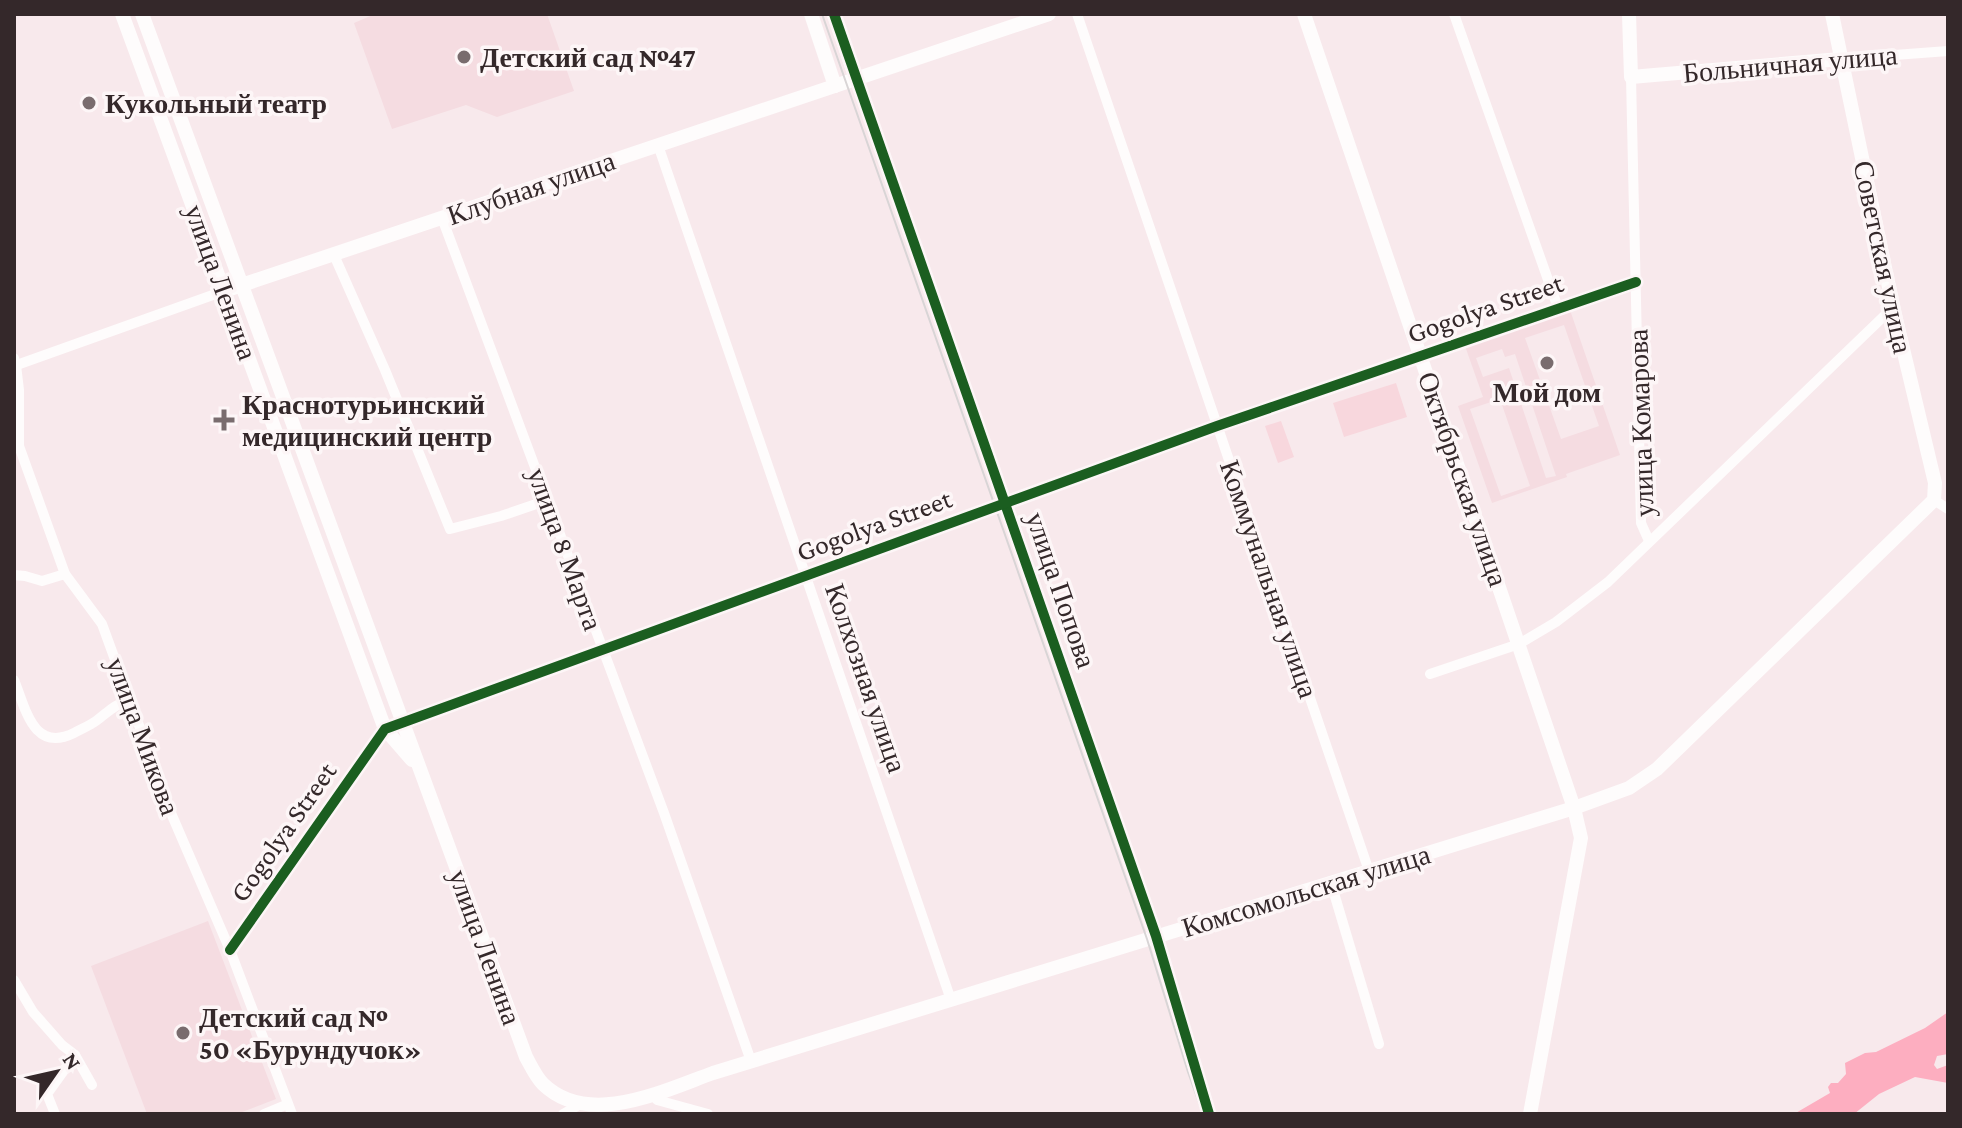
<svg xmlns="http://www.w3.org/2000/svg" width="1962" height="1128" font-family="'Crimson Pro',serif">
<style>
.built{fill:#f5dce1;fill-rule:evenodd}
.green{fill:#f8d7dd}
.water{fill:#fdaec0}
.lines{fill:none;stroke-linecap:round;stroke-linejoin:round}
.street{stroke:#fefcfc;stroke-width:10}
.secondary{stroke:#fefcfc;stroke-width:14}
.tram{stroke:#d9d5d6;stroke-width:2}
.cycleway-casing{stroke:#fdf6f7;stroke-width:15}
.cycleway{stroke:#1b5e20;stroke-width:10}
.poi-dot{fill:#796c6e;stroke:#fdf6f7;stroke-width:3}
.labels{text-anchor:middle;dominant-baseline:central;stroke-width:7;stroke-linejoin:round;paint-order:stroke}
.poi-label{font-size:28px;font-weight:bold;fill:#34282a;stroke:#fdf6f7;text-anchor:start}
.street-label{font-size:28px;fill:#34282a;stroke:#fdf6f7}
</style>
<rect width="100%" height="100%" fill="#f8e9ec"/>
<g class="built">
<path d="M375 14H547L574 91 497 117 466 105 392 129 354 23Z"/>
<path d="M1570 310 1620 455 1566 474 1567 477 1492 503 1458 406 1483 397 1465 346ZM1564 325 1599 426 1561 439 1525 338ZM1502 349 1505 357 1515 354 1556 476 1546 478 1509 368 1483 377 1476 358ZM1500 399 1530 486 1501 496 1470 409Z"/>
<path d="M208 921 276 1099 237 1114H147L91 966Z"/>
</g>
<g class="green">
<path d="M1396 383 1407 417 1344 437 1333 403Z"/>
<path d="M1281 421 1294 457 1278 463 1265 426Z"/>
</g>
<path class="water" d="M1948 1012V1054L1937 1056 1934 1065 1937 1069 1948 1065V1083L1915 1077 1879 1094 1854 1114H1794L1830 1093 1828 1087 1831 1083H1838L1846 1074 1845 1063 1865 1053 1876 1052 1925 1028Z"/>
<g class="lines">
<g class="street">
<path d="M1077 14 1369 871"/>
<path d="M1454 14 1558 308"/>
<path d="M1841 59 1948 51"/>
<path d="M1631 77 1641 523 1649 541"/>
<path d="M856 79 1156 936"/>
<path d="M658 145 951 1000"/>
<path d="M442 218 664 813 751 1061"/>
<path d="M334 255 385 370 450 529 501 516 548 500"/>
<path d="M14 358 16 365 19 390V446L65 574 102 624 171 813 230 950 292 1114"/>
<path d="M14 366 224 291"/>
<path d="M1934 500 1948 509"/>
<path d="M14 575 25 576 42 581 65 574"/>
<path d="M1430 674 1519 644 1556 622 1608 582 1883 317 1894 311"/>
<path d="M14 680C26 709 33 753 74 733 81 729 89 726 96 721 107 713 115 704 129 700"/>
<path d="M1331 883 1379 1044"/>
<path d="M230 950 385 729 1217 426 1636 282"/>
<path d="M14 980 33 1012 62 1045 75 1055 92 1085"/>
<path d="M653 1095 657 1100 708 1114"/>
<path d="M55 1114 47 1094 75 1055"/>
<path d="M264 1114 288 1104"/>
<path d="M563 1114 579 1105"/>
</g>
<g class="secondary">
<path d="M122 14 385 729 412 760"/>
<path d="M142 14 526 1057C531 1066 536 1077 543 1084 588 1128 663 1091 713 1073L1574 808 1629 788 1657 769 1934 500 1935 483 1894 311 1832 14"/>
<path d="M811 14 835 86"/>
<path d="M834 14 856 79"/>
<path d="M1304 14 1574 808 1581 838 1530 1114"/>
<path d="M1629 14 1631 77 1841 59"/>
<path d="M224 291 1049 14"/>
<path d="M1156 936 1209 1114"/>
</g>
<path class="tram" d="M822 14 1147 939 1188 1072 1203 1114"/>
<g class="cycleway-casing">
<g id="cycleway">
<path d="M834 14 1156 936 1209 1114"/>
<path d="M230 950 385 729 1217 426 1636 282"/>
</g>
</g>
<use href="#cycleway" class="cycleway"/>
</g>
<g class="poi-dot">
<circle cx="464" cy="57" r="8"/>
<circle cx="89" cy="103" r="8"/>
<circle cx="1547" cy="363" r="8"/>
<path d="M220 408h8v8h8v8h-8v8h-8v-8h-8v-8h8z"/>
<circle cx="183" cy="1033" r="8"/>
</g>
<g class="labels">
<g class="poi-label">
<text x="480" y="57">Детский сад №47</text>
<text x="105" y="103">Кукольный театр</text>
<text x="1547" y="392" text-anchor="middle">Мой дом</text>
<text x="242" y="404">Краснотурьинский<tspan x="242" dy="32">медицинский центр</tspan></text>
<text x="199" y="1017">Детский сад №<tspan x="199" dy="32">50 «Бурундучок»</tspan></text>
</g>
<g class="street-label">
<text transform="translate(1790 64) rotate(-5)">Больничная улица</text>
<text transform="translate(531 188) rotate(-19)">Клубная улица</text>
<text transform="translate(1883 257) rotate(78)">Советская улица</text>
<text transform="translate(221 282) rotate(70)">улица Ленина</text>
<text transform="translate(1485 308) rotate(-19)">Gogolya Street</text>
<text transform="translate(1641 423) rotate(-92)">улица Комарова</text>
<text transform="translate(1463 479) rotate(71)">Октябрьская улица</text>
<text transform="translate(874 525) rotate(-20)">Gogolya Street</text>
<text transform="translate(565 549) rotate(70)">улица 8 Марта</text>
<text transform="translate(1269 579) rotate(71)">Коммунальная улица</text>
<text transform="translate(1061 590) rotate(71)">улица Попова</text>
<text transform="translate(866 678) rotate(71)">Колхозная улица</text>
<text transform="translate(143 736) rotate(70)">улица Микова</text>
<text transform="translate(283 832) rotate(-55)">Gogolya Street</text>
<text transform="translate(1306 891) rotate(-17)">Комсомольская улица</text>
<text transform="translate(485 947) rotate(70)">улица Ленина</text>
</g>
</g>
<rect width="1962" height="1128" fill="none" stroke="#34282a" stroke-width="32"/>
<g transform="translate(56 1072) rotate(56)" stroke="#fdf6f7" stroke-width="6" paint-order="stroke">
<path d="M0-6L14 30L0 20L-14 30Z" fill="#34282a"/>
<text y="-12" font-size="22" font-weight="bold" text-anchor="middle" fill="#34282a">N</text>
</g>
</svg>
